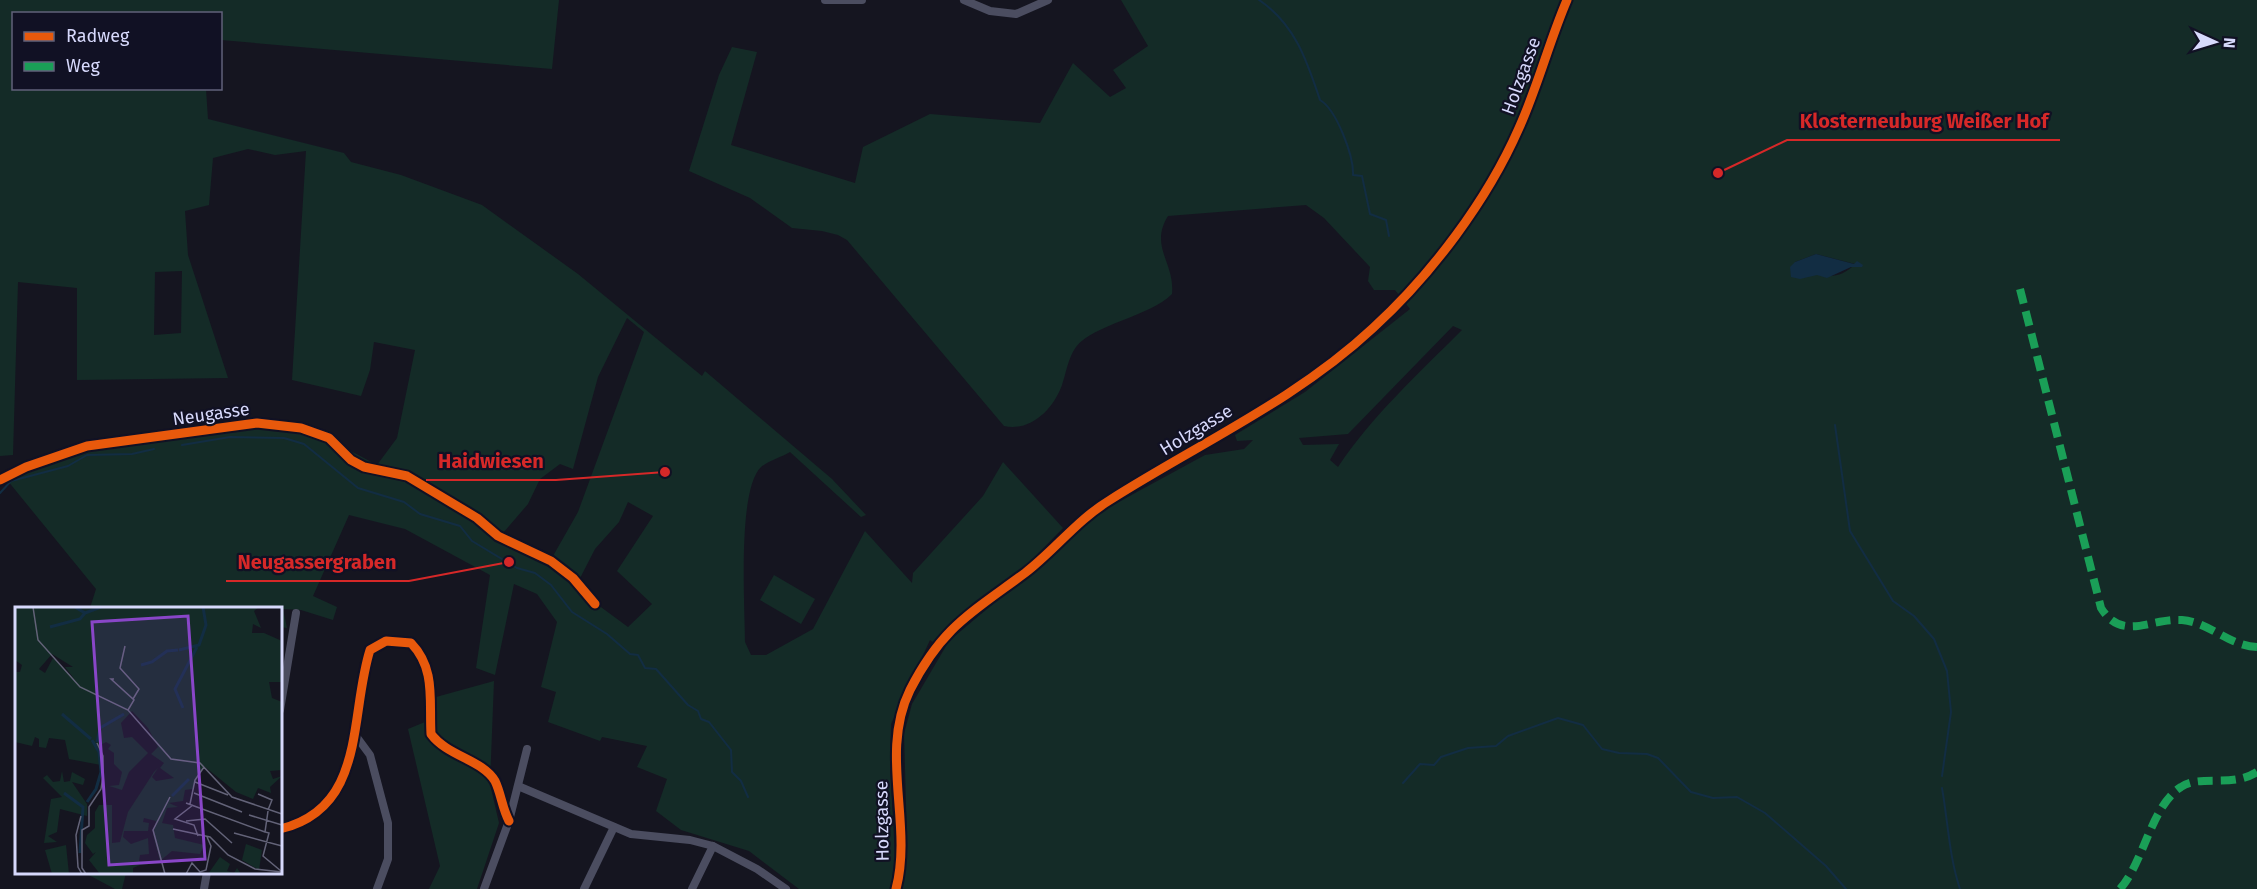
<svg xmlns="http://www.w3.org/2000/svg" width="2257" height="889" font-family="'Fira Sans',sans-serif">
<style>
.green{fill:#142b27;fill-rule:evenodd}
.water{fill:#122d43}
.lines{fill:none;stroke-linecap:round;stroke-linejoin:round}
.stream{stroke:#122d43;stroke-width:2}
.minor{stroke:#4b4d60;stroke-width:8}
.tertiary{stroke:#4b4d60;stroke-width:10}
.quiet{stroke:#1a9f57;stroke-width:8;stroke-dasharray:15 8;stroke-linecap:butt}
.cycleway-casing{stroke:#111124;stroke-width:13}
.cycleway{stroke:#e8590c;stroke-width:9}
.labels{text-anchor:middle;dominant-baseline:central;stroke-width:4.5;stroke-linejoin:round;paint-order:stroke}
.street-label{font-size:18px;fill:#d7d9fc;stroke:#111124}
.inset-river{fill:none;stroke:#122d43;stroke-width:3}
.inset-road{fill:none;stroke:#636378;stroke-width:1.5}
.view{fill:#8946c8;fill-opacity:0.15;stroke:#8946c8;stroke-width:3}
.inset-edge{fill:none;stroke:#d7d9fc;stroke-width:3}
.leader{fill:none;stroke:#d62828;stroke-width:2}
.callout-dot{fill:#d62828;stroke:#111124;stroke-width:2}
.callout-label{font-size:20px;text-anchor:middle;font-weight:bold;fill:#d62828;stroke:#111124;stroke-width:4.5;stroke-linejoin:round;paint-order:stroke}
</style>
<rect width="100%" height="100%" fill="#151520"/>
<g class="green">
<path d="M0 0H559L552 69 221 40 220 14H14V88L206 89 208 119 344 153 351 162 401 175 482 205 578 274 702 376 705 371 832 479 866 515 861 517 790 452C782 457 768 461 761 467 737 490 745 607 745 642L751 655H766L813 629 865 531 912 583 913 573 983 496 1003 462 1063 528 1022 570 953 620 934 643 930 640 891 724 890 765 895 856 891 889H799L749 851 681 830 656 811 667 779 637 767 647 746 602 737 600 741 548 722 556 692 541 687 557 622 537 594 514 584 495 675 476 668 490 575 405 529 349 515 313 596 337 607 333 620 301 610 283 609 287 628 281 627 280 608H90L96 589 3 475 27 463 83 442 258 422 330 435 347 449 377 465 397 438 415 350 374 342 370 370 361 396 292 380 306 151 275 155 248 149 213 158 209 205 185 211 188 255 228 378 77 380V288L18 282 13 455 0 456ZM182 271 181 333 154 335 155 272ZM627 318 644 332 578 512 553 556 528 548 503 533 528 504 540 479 560 464 573 469 598 377ZM628 502 653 516 617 571 652 604 628 627 575 588 595 549 619 522Z"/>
<path d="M1121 0H2257V889H901L905 873 907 838 904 734 912 704 949 641 1104 510 1205 455 1244 449 1253 440 1237 441 1235 435 1305 392 1410 309 1395 290H1374L1368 281 1370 267 1324 218 1306 205 1168 216C1149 247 1175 262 1172 294 1149 317 1094 324 1076 347 1068 358 1066 373 1062 385 1053 410 1030 432 1004 426L847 240 838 235 822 231 792 228 750 198 689 171 719 75 732 47 757 52 731 145 855 183 863 147 930 114 1040 123 1073 63 1110 97 1126 88 1113 70 1148 46ZM1816 254 1855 264C1836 284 1815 276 1795 262ZM1453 326 1462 330C1418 374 1372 416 1338 467L1330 460 1339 444 1303 445 1299 438 1348 434Z"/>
<path d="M774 575 815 599 801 624 760 600Z"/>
<path d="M494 681 490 784 499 823 477 889H429L440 866 408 729 437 717 436 697Z"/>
<path d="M85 873H126L122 889H115Z"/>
</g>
<path class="water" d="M1816 254 1854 264 1857 261 1863 265 1862 267H1851L1827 278 1817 275 1800 279 1791 277 1790 267 1795 262Z"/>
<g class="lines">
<g class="stream">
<path d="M1259 0C1295 24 1307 61 1320 100 1336 109 1354 156 1353 175L1362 176 1370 214 1386 220 1389 236"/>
<path d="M1835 425 1850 531 1893 601 1914 616 1934 639 1947 671 1951 712 1942 776"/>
<path d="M182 445 230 437 284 438 304 444 358 488 404 502 420 514 460 526 472 541 517 568 535 573 551 585 572 612 607 634 630 654 638 655 645 668 656 669 688 705 698 711 701 719 709 722 731 750 732 772 741 781 748 797"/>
<path d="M0 493 11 481 68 466 87 455 132 454 154 449"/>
<path d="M1403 783 1420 764 1434 765 1441 757 1468 748 1496 746 1508 736 1558 718 1583 725 1602 749 1619 753 1647 754 1658 758 1691 792 1713 798 1737 797 1765 813 1826 866 1846 889"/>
<path d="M1942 788C1948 822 1949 856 1960 889"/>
</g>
<g class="minor">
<path d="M825 0H862"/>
<path d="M964 0 990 11 1016 14 1048 0"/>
<path d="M0 480 26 467 87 446 257 423 301 428 329 438 351 460 364 467 407 476 477 518 498 536 551 561 573 578 595 604"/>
<path d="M280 710 296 613"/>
<path d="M356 736 370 755 388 823V859L377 889"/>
<path d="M518 786 631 834 690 840 713 846 757 869 786 889"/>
<path d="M280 829C367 808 349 716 370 650L386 641 411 643C436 669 429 700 431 734 447 756 483 760 495 781 501 793 502 808 509 821"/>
<path d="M204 889 207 872"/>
<path d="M484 889 509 821 527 749"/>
<path d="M584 889 614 827"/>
<path d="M692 889 713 846"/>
</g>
<path class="tertiary" d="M896 889C913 824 879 753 910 690 942 627 971 613 1025 573 1055 550 1077 520 1110 500 1198 444 1296 400 1373 328 1431 275 1487 201 1519 128 1538 86 1549 42 1567 0"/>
<g class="quiet">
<path d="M2020 289 2101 608C2122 642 2150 618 2182 620 2209 622 2229 646 2257 647"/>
<path d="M2120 889C2144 862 2151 806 2181 787 2200 774 2231 788 2257 772"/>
</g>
<g class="cycleway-casing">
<g id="cycleway">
<path d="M0 480 26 467 87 446 257 423 301 428 329 438 351 460 364 467 407 476 477 518 498 536 551 561 573 578 595 604"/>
<path d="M280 829C367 808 349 716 370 650L386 641 411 643C436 669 429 700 431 734 447 756 483 760 495 781 501 793 502 808 509 821"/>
<path d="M896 889C913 824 879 753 910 690 942 627 971 613 1025 573 1055 550 1077 520 1110 500 1198 444 1296 400 1373 328 1431 275 1487 201 1519 128 1538 86 1549 42 1567 0"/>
</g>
</g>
<use href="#cycleway" class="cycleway"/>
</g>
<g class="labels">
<g class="street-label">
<text transform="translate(1521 76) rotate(-70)">Holzgasse</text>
<text transform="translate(211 414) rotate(-8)">Neugasse</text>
<text transform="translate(1196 430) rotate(-31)">Holzgasse</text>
<text transform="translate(882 821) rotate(-91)">Holzgasse</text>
</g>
</g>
<g transform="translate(15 607)">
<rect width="267" height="267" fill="#151520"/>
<path d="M0 0H244L239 4 246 21 238 17 237 26H249L267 34V75H254L257 91 267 95V163L255 164 258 172 267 169 255 180 256 186 243 181 238 192 221 185 189 159 177 182 170 183 168 194 154 196 163 200 152 201 147 216 158 218 160 231 189 238 185 247 157 244 145 254 138 227 141 214 129 211 128 215 134 216 133 224H109L108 230 116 237 133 231 134 247 125 248 124 254 143 256 125 258 118 261V267H85L74 253 81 245 78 247 70 236 72 228 80 221V205L84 198H97V236L105 235 113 205 139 165 143 161 137 170 141 174 159 171 145 161 149 156 136 147 143 140 133 121 117 104 106 116 109 131 117 130 133 146 114 165 107 183 94 179 104 178 107 165 99 157V146L93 142 96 138 91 135 82 140 86 158 54 152 50 133 34 131 31 141 24 140V132L20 130 17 139 0 135V65H5L7 58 0 53ZM37 47 58 60H50L61 74 38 51 30 66 24 62ZM47 164 49 175 55 174 57 165 70 172 68 178 57 175 72 197V209L45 202 42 225 33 229 42 235 29 236 36 192 47 190 28 171 32 168 38 175 45 174ZM231 237 247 243 244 263 227 253ZM51 238 54 267H37L30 243ZM205 250 215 257 212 264 219 266 222 261 226 267H193Z" fill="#142b27" fill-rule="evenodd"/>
<path class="inset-river" d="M60 0 70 6 86 0M35 20 65 12 70 6M164 43 184 38 191 18 188 0M126 58 137 55 152 44 163 43M168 101 160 82 182 40M47 107 76 132M82 135 85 121 109 107M49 186 68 200 65 246M157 189 174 172M72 195 81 182 86 165 84 145 77 133"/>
<path class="inset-road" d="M18 0 23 33 65 80 113 103 156 152 185 156 217 190 267 207M110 39 105 61 124 82 118 92M99 72H96L119 93 113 103M180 175 213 188M179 186 227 205M243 187 257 193 253 203M171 196 250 225M175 197 180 173 189 160M178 198 160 212 179 218 183 229M253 204 250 225 254 226 248 249 266 264M234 208 267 218M66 209 61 228 63 260 67 267M171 214 190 212 217 236M158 222 195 230 213 248 240 262 267 265M219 226 267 239M71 267 67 261V223L74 219V200L86 182 88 169V149L82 136M150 267 138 223 155 190M171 267 177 256 185 265 191 263 196 239 192 230"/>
<path class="view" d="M173 9 190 252 94 258 77 15Z"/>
<rect width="267" height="267" class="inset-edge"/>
</g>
<path class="leader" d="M1718 173L1787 140H2060M665 472L556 480H426M509 562L409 581H226"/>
<g class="callout-dot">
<circle cx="1718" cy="173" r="6"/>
<circle cx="665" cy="472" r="6"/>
<circle cx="509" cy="562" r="6"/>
</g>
<g class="callout-label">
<text x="1924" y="128">Klosterneuburg Weißer Hof</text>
<text x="491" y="468">Haidwiesen</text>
<text x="317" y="569">Neugassergraben</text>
</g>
<rect x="12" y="12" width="210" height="78" fill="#111124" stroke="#60617a" stroke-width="1.5"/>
<rect x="24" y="32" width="30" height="9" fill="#e8590c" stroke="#60617a" stroke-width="1.5"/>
<text x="66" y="42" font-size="18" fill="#d7d9fc">Radweg</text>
<rect x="24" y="62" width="30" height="9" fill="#1a9f57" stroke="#60617a" stroke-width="1.5"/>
<text x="66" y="72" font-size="18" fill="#d7d9fc">Weg</text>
<g transform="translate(2215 42) rotate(94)" stroke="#111124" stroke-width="4.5" paint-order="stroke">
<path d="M0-4.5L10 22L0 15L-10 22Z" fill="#d7d9fc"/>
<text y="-9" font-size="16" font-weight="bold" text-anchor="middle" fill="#d7d9fc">N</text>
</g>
</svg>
